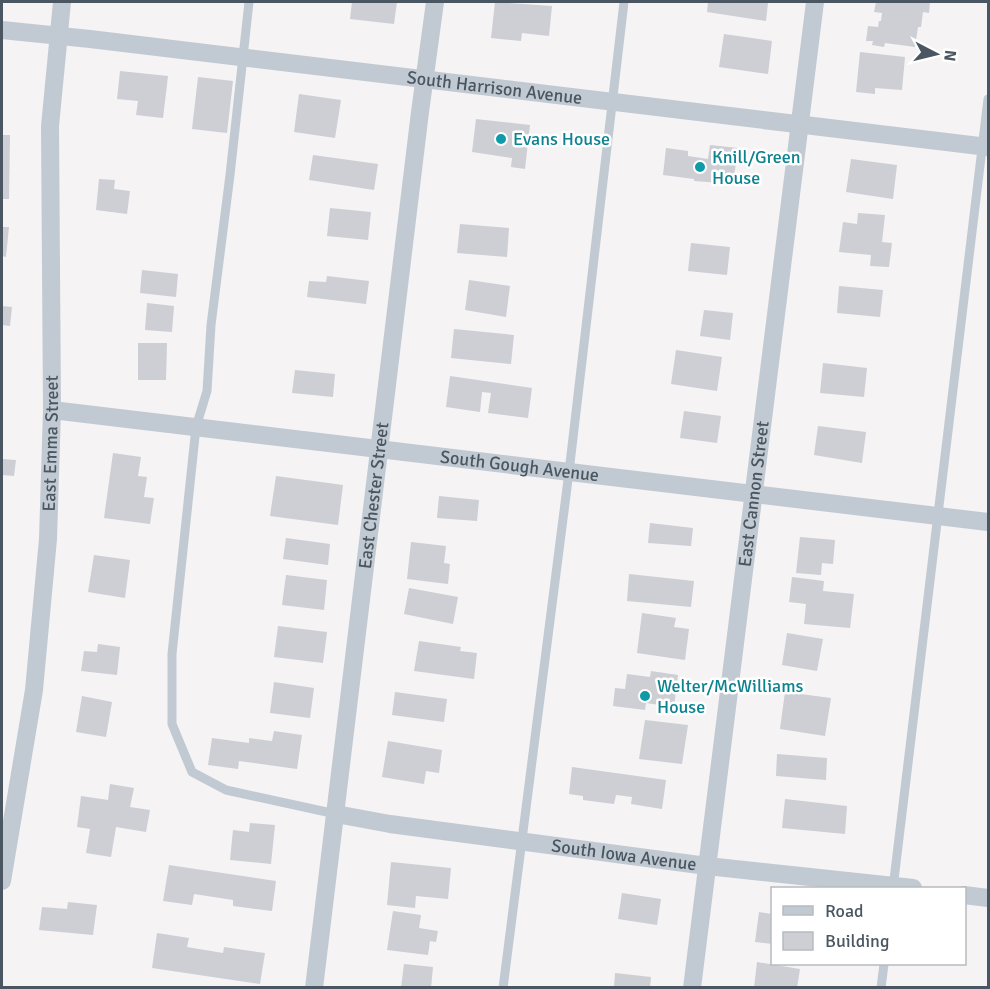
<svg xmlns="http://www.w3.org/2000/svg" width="990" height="989" font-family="Signika,sans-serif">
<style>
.building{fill:#cdcfd5}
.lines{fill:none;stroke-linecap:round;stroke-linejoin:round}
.service{stroke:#c1cad2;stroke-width:9}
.minor{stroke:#c1cad2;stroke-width:18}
.culture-dot{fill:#0f9aa8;stroke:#fff;stroke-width:2}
.labels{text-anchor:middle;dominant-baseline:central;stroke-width:5;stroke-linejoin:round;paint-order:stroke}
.street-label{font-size:18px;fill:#4a5661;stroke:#fff}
.culture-label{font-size:18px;fill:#0d838f;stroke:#fff;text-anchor:start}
</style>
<rect width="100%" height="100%" fill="#f5f3f3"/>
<g class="building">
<path d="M352 2H397L394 24 350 19Z"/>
<path d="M495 2 552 6 549 36 522 33 521 41 491 38Z"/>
<path d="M708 2 768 3 766 21 707 12Z"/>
<path d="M876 2 930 3 929 13 923 12 921 27H918L915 47 885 43 884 47 872 45 873 41H866L868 26 878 27 879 21H881L882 13 874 12Z"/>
<path d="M724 34 772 41 768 74 719 67Z"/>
<path d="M860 52 905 57 902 90 875 88V94L856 92Z"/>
<path d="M120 71 168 76 163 118 136 115 138 101 117 99Z"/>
<path d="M198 77 233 81 227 133 192 129Z"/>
<path d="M299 94 341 100 335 138 294 132Z"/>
<path d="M476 119 530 125 525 169 511 167 512 158 472 152Z"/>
<path d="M2 135H10L9 199H2Z"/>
<path d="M710 145 738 148 733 184 694 181V179L663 175 666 148 688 151V156L708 159Z"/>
<path d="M313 155 378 164 374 190 309 180Z"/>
<path d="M851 159 897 165 893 199 846 192Z"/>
<path d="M99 179 115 180 114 189 130 191 127 214 96 210Z"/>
<path d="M330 208 371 212 368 240 327 236Z"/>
<path d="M858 213 885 215 882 242 892 243 889 267 870 266 871 255 839 252 843 222 857 224Z"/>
<path d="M460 224 509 228 507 257 457 253Z"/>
<path d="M2 227H9L6 257 2 256Z"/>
<path d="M691 243 730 247 727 275 688 271Z"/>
<path d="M142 270 178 274 176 297 140 293Z"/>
<path d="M327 276 369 281 366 304 307 297 309 281 326 282Z"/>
<path d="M469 280 510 286 506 317 465 310Z"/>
<path d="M839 286 883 290 880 317 837 313Z"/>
<path d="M147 303 174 306 172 332 145 330Z"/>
<path d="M2 306 12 307 10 326 2 325Z"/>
<path d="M704 310 733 313 730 340 700 336Z"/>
<path d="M454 329 514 335 511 364 451 358Z"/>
<path d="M138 343H167L166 380H138Z"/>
<path d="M676 350 722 357 717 391 671 384Z"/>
<path d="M823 363 867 368 864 397 820 393Z"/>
<path d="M295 370 335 374 333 397 292 393Z"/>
<path d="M450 376 532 388 528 418 488 413 491 393 482 392 480 412 446 407Z"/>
<path d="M684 411 721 416 717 443 680 438Z"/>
<path d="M818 426 866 432 862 463 814 455Z"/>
<path d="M113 453 141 457 138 476 147 477 144 497 154 498 150 524 104 518Z"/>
<path d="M2 459 16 460 14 476 2 475Z"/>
<path d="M276 476 343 485 338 525 270 516Z"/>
<path d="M439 496 479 500 477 521 437 518Z"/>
<path d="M650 523 693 528 691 546 648 543Z"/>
<path d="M800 537 835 540 833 564 822 563 821 575 796 573Z"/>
<path d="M286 538 330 544 328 565 283 559Z"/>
<path d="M411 542 446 546 444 563 450 564 448 584 407 579Z"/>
<path d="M94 555 130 560 125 598 88 592Z"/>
<path d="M629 574 694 581 691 607 627 601Z"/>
<path d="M286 575 327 580 324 610 282 605Z"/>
<path d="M792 577 824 581 823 591 854 594 850 628 804 624 806 604 789 602Z"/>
<path d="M409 588 458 597 453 624 404 614Z"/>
<path d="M642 613 676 618 674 627 689 629 685 660 637 653Z"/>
<path d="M278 626 327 632 323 663 274 657Z"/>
<path d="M787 633 823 639 817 671 782 665Z"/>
<path d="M419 641 461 647 460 651 477 653 474 679 414 671Z"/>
<path d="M98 644 120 647 117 675 81 671 84 651 97 652Z"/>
<path d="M651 671 678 675 674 707 646 703 645 710 613 706 615 688 625 689 627 674 650 677Z"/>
<path d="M274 682 314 688 310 718 270 713Z"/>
<path d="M395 692 447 699 444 722 392 715Z"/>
<path d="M785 692 831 698 825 736 780 729Z"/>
<path d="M82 696 112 702 106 737 76 732Z"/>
<path d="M645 720 688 725 682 764 639 759Z"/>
<path d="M274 731 302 735 297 769 239 761 238 769 208 765 212 738 249 743V738L272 741Z"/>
<path d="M388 741 442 750 439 773 426 771 424 784 382 777Z"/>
<path d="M777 754 827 758 826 780 776 776Z"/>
<path d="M572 767 666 780 662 809 631 804 632 797 616 795 614 804 583 800V796L569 794Z"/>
<path d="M110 784 134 788 130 807 150 810 146 832 116 827 111 857 86 853 90 829 77 827 81 796 108 800Z"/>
<path d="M785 799 847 806 845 834 782 828Z"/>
<path d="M250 823 275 825 271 864 230 860 233 830 249 832Z"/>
<path d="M391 862 451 868 448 899 416 896 415 908 387 905Z"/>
<path d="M169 865 276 881 272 911 233 906V900L194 894 192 905 163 901Z"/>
<path d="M622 893 661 899 657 925 618 919Z"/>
<path d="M68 902 97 905 93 935 39 930 42 907 67 909Z"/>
<path d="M393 911 421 915 419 928 438 931 436 942 430 941 428 955 387 950Z"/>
<path d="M759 912 772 914V944L755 942Z"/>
<path d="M157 933 189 938 187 947 223 953 224 947 265 953 260 984 152 968Z"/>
<path d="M757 962 800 969 797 988H754Z"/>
<path d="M404 964 433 967 431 988H401Z"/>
<path d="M615 973 651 977 650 988H614Z"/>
</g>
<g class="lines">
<g class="service">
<path d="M249 2 230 175 211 325 207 391 196 427 172 654V724L192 772 226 790 336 814"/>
<path d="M893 888 988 99"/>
<path d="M503 988 569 472 624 2"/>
<path d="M881 988 884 964"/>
</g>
<g class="minor">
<path id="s1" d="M2 30 90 39 988 147"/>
<path id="s2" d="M52 410 988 522"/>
<path id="s3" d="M336 814 390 824 707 866 913 888"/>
<path id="s4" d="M2 881 34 690 48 539 52 410 50 126 62 2"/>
<path d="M964 895 988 898"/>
<path id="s5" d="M314 988 420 112 435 2"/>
<path id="s6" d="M692 988 815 2"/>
</g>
</g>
<g class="culture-dot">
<circle cx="501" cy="139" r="6"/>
<circle cx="700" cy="167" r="6"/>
<circle cx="645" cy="696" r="6"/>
</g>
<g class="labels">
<g class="street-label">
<text stroke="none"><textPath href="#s1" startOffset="496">South Harrison Avenue</textPath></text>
<text stroke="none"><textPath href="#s4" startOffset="441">East Emma Street</textPath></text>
<text stroke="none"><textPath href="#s2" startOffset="471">South Gough Avenue</textPath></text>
<text stroke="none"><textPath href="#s5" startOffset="496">East Chester Street</textPath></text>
<text stroke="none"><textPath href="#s6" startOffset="498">East Cannon Street</textPath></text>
<text stroke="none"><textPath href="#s3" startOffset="291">South Iowa Avenue</textPath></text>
</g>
<g class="culture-label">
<text x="513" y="139">Evans House</text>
<text x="712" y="157">Knill/Green<tspan x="712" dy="21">House</tspan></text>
<text x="657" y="686">Welter/McWilliams<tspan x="657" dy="21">House</tspan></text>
</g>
</g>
<rect width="990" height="989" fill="none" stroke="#4a5661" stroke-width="6"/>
<rect x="771" y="887" width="195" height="78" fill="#ffffff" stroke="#b7bbc0" stroke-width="1.5"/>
<rect x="783" y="906" width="30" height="9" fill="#c1cad2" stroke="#b7bbc0" stroke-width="1.5"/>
<text x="825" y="917" font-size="18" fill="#4a5661">Road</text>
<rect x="783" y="932" width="30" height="18" fill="#cdcfd5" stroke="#b7bbc0" stroke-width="1.5"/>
<text x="825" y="947" font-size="18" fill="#4a5661">Building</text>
<g transform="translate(936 54) rotate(97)" stroke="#ffffff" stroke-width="4.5" paint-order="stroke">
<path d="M0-4.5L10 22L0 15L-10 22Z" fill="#4a5661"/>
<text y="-9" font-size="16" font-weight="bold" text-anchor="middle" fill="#4a5661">N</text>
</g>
</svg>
